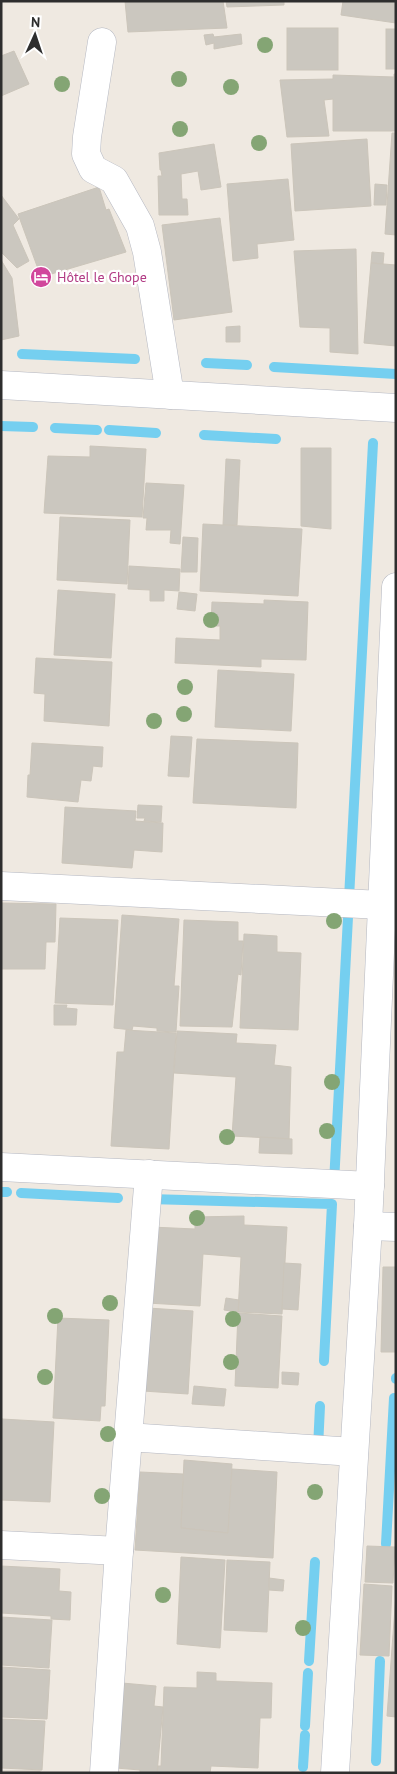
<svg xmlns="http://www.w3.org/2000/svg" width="397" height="1774" font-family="'PT Sans',sans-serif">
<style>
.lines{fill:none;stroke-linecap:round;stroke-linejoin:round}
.stream{stroke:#75cff0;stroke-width:10}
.building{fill:#cbc7bf;stroke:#cbc5ba}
.street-casing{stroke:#b4b7c1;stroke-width:29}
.secondary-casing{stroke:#b4b7c1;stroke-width:29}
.street{stroke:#fff;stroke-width:28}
.secondary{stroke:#fff;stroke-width:28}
.tree{fill:#84a574}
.labels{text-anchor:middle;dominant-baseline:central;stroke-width:4.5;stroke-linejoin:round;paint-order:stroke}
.hotel-label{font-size:14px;fill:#b23c85;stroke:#fff;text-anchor:start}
</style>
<rect width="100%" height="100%" fill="#efe9e1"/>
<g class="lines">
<g class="stream">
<path d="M22 354 135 359"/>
<path d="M206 363 247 365"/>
<path d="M274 367 396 374"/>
<path d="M1 426 33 427"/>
<path d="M55 428 97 430"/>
<path d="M109 430 156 433"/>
<path d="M204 435 276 439"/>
<path d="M334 1183 373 443"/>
<path d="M1 1192H7"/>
<path d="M21 1193 118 1198"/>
<path d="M149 1199 332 1204 324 1361"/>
<path d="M396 1379V1378"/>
<path d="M318 1448 320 1406"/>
<path d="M386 1544 394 1398"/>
<path d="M309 1661 315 1562"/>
<path d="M305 1726 308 1673"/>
<path d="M376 1761 380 1661"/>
<path d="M303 1767 305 1735"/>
</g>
</g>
<g class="building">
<path d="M125 1H223L227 28 128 32Z"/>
<path d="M226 1H284V5L227 7Z"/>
<path d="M343 1H396V23L341 15Z"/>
<rect x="287" y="28" width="51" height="42"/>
<rect x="386" y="29" width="10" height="40"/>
<path d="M213 34 214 37 241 34 242 44 214 49V43L206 45 204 35Z"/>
<path d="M14 51 29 84 1 96V56Z"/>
<path d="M394 74H396V131H333V99L324 100 329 136 287 137 280 80 333 79V75L394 77Z"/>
<path d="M392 133H396V235L385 234Z"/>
<path d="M367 139 371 206 295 211 291 144Z"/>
<path d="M214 144 221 187 201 190 198 171 181 174 182 199H187L188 215H159L158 176H162L161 170H160L159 153Z"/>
<path d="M288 179 294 240 257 244 258 258 233 261 227 184Z"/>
<path d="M375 184 387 185 386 205H374Z"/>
<path d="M99 187 106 210 109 209 126 252 41 277 18 214Z"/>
<path d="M1 195 19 219 13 225 29 261 17 268 1 252Z"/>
<path d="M220 218 232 312 174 320 162 225Z"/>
<path d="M356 249 358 354 330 352V328L300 327 294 251Z"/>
<path d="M372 252 384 253 383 264 371 263Z"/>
<path d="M1 260 12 278 19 336 1 340Z"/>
<path d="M371 263 396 265V346L364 343Z"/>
<path d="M240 326V342H226V327Z"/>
<path d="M90 446 146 449 142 517 44 513 48 456 90 457Z"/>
<path d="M301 448H331V529L301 526Z"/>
<path d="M226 459 240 460 237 525H223Z"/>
<path d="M146 483 184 485 180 544 170 543 171 530H146L147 518H143Z"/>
<path d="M60 517 130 520 127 584 57 580Z"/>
<path d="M203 524 302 529 298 596 200 591Z"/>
<path d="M183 537 198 538 197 572H181Z"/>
<path d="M129 566 180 569 179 591 164 590V601H150V590L128 589Z"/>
<path d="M58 590 115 594 111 658 54 655Z"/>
<path d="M179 592 197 594 195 611 177 609Z"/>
<path d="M264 600 308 602 306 660 261 659V667L175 663 176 638 220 640V626H211L212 602 264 604Z"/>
<path d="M36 658 112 662 109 726 44 721 45 694 34 693Z"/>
<path d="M218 670 294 674 291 731 215 727Z"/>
<path d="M171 736 192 737 189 777 168 776Z"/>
<path d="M197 739 298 743 296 808 193 803Z"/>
<path d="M32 743 103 747 102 767 93 766 91 781 81 780 78 802 27 797 28 775H30Z"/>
<path d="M138 805 162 806 161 822 144 821 145 818H137Z"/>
<path d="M65 807 136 811 135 821 163 823 162 852 134 850 132 868 62 863Z"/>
<path d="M1 903 56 904 55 942H46L45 969H1Z"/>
<path d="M122 915 179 919 174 986H179L176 1032 157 1031V1028L133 1026 132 1030 114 1028Z"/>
<path d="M60 918 118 920 113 1005 55 1003Z"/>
<path d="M184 920 238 922V941H243L241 975 238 974 232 1027 180 1026Z"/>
<path d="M244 934 277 936V952L301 953 298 1030 240 1028Z"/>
<path d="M54 1005H67L66 1008 77 1009 76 1025H54Z"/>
<path d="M126 1030 176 1033 169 1149 111 1146 117 1052H124Z"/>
<path d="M177 1031 237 1034 236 1043 276 1045 274 1065 291 1067 289 1139 232 1136 236 1077 174 1073Z"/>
<path d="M260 1137 292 1139V1154L259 1153Z"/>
<path d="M244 1216V1225L287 1227 282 1314 238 1312 241 1257 203 1254 200 1306 147 1303 151 1227 195 1229V1217Z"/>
<path d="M284 1263 301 1264 298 1310 282 1309Z"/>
<path d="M383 1267H396V1352H381Z"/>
<path d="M226 1298 239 1300 238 1312 224 1310Z"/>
<path d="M148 1308 193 1311 188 1394 143 1391Z"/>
<path d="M238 1313 282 1316 278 1388 235 1386Z"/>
<path d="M58 1318 109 1320 105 1406H101L100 1421 53 1418Z"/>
<path d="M282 1372 299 1373 298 1385 282 1384Z"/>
<path d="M194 1386 226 1389 224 1406 192 1404Z"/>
<path d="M1 1416 2 1419 54 1422 50 1502 1 1500Z"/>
<path d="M184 1460 232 1464 228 1533 181 1528Z"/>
<path d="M232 1469 277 1472 273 1558 135 1550 140 1472 183 1474 181 1528 228 1533Z"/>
<path d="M367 1546 395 1547 393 1583 365 1582Z"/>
<path d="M181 1557 225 1560 220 1648 177 1644Z"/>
<path d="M227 1560 270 1562 267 1632 224 1630Z"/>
<path d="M1 1566 60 1569 59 1591 71 1592 70 1620 51 1619V1616L1 1613Z"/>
<path d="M269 1578 284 1580 283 1591 269 1590Z"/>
<path d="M364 1584 392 1586 389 1656 360 1655Z"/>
<path d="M396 1594V1717L387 1716Z"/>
<path d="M1 1617 52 1620 49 1668 1 1665Z"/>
<path d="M1 1667 50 1670 47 1719 1 1717Z"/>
<path d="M197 1672 216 1673V1681L272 1683 271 1718H260L258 1768 211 1766 210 1773H157L158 1766H161L164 1687 197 1688Z"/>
<path d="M122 1683 156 1686 154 1706 163 1707 157 1773H140V1770L116 1768Z"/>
<path d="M1 1719 45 1721 42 1770 1 1768Z"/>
<rect x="1" y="1771" width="39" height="2"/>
</g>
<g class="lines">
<g class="street-casing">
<g id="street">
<path d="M102 42 87 137 86 154 93 169 114 180 140 226 147 252 170 395"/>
<path d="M1 886 382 905"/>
<path d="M1 1167 370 1186"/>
<path d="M368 1226 396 1227"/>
<path d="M127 1437 354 1452"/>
<path d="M1 1545 119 1551"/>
<path d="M104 1773 119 1551 149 1174"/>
<path d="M335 1773 368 1226 396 587"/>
</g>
</g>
<g class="secondary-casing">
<path id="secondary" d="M1 385 396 408"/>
</g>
<use href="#street" class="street"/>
<use href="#secondary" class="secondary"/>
</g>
<g class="tree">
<circle cx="265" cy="45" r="8"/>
<circle cx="179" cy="79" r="8"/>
<circle cx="62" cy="84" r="8"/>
<circle cx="231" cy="87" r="8"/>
<circle cx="180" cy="129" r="8"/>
<circle cx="259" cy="143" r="8"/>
<circle cx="211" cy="620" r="8"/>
<circle cx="185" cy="687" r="8"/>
<circle cx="184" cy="714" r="8"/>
<circle cx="154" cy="721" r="8"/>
<circle cx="334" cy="921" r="8"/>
<circle cx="332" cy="1082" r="8"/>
<circle cx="327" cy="1131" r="8"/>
<circle cx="227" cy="1137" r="8"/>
<circle cx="197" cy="1218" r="8"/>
<circle cx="110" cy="1303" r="8"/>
<circle cx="55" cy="1316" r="8"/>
<circle cx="233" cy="1319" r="8"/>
<circle cx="231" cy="1362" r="8"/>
<circle cx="45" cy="1377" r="8"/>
<circle cx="108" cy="1434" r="8"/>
<circle cx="315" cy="1492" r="8"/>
<circle cx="102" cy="1496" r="8"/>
<circle cx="163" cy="1595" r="8"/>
<circle cx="303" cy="1628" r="8"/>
</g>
<defs>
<g id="hotel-disc" transform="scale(1.125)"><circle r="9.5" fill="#d1479c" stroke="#fff"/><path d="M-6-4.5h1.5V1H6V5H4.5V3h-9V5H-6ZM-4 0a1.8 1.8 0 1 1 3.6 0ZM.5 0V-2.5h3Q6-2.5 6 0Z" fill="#fff"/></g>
</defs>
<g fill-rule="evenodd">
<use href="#hotel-disc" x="41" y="277"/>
</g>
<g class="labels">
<g class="hotel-label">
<text x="57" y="277">Hôtel le Ghope</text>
</g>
</g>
<rect width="397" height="1774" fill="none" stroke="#2e2e2e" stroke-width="5"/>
<g transform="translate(35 35) rotate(3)" stroke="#ffffff" stroke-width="4" paint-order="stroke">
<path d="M0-4L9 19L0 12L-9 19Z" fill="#2e2e2e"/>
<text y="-8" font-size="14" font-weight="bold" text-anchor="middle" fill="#2e2e2e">N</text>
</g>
</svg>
